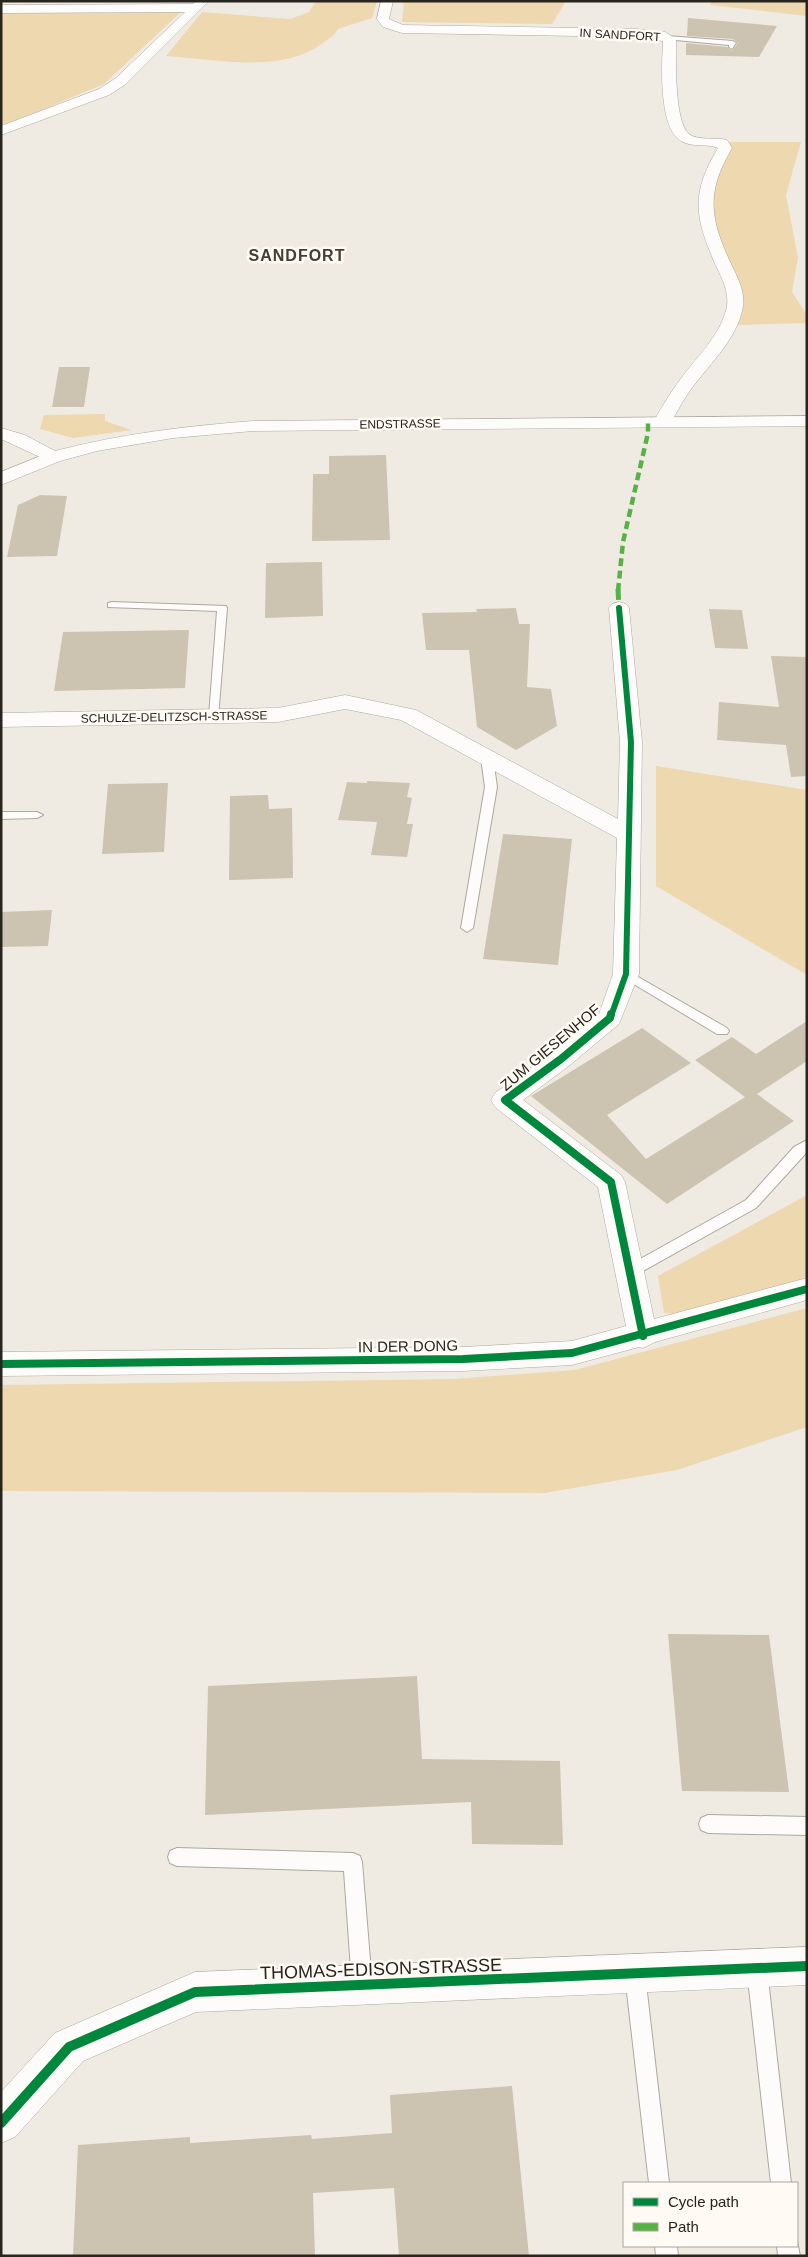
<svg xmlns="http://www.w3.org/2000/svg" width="808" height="2257" font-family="Helvetica,sans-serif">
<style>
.green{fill:#edd8b0}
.building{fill:#cdc3b1}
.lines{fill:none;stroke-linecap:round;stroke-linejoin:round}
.lane-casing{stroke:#aca8a1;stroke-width:2}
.street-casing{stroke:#aca8a1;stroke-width:1}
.secondary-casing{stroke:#aca8a1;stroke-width:1}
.lane{fill:#fdfcfb;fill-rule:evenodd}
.street{fill:#fdfcfb;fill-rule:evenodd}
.secondary{fill:#fdfcfb;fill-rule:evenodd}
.quiet-far1{stroke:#56b245;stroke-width:4.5;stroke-dasharray:8 4.5;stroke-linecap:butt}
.quiet{stroke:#56b245;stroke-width:5;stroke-dasharray:11 5;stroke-linecap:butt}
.cycleway-far2-casing{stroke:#fffbf4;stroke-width:9}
.cycleway-far1-casing{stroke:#fffbf4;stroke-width:11}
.cycleway-casing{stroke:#fffbf4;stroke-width:13}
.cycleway-far2{stroke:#00873e;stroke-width:6}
.cycleway-far1{stroke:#00873e;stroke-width:8}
.cycleway{stroke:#00873e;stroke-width:10}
.labels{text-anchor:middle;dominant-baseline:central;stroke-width:5;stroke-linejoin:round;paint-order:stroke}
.far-street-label{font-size:12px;fill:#28241e;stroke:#fffbf4}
.street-label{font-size:15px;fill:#28241e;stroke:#fffbf4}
.far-district-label{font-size:16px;font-weight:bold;letter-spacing:1px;fill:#453d30;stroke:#fffbf4}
.near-street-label{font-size:18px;fill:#28241e;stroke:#fffbf4}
</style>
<rect width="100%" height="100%" fill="#f0ebe2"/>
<g class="green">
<path d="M316 1H377L372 18 338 29C335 35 330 38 324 42 283 75 215 59 166 56L202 12 290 19 309 12Z"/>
<path d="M404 1H566L552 24 402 22Z"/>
<path d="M712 1H807V16L710 5Z"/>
<path d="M1 10H183L104 84 8 124H1Z"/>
<path d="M729 142H801L786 195 798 258 792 292 807 315V323L737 325C728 288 705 214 715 179 718 169 726 158 731 148Z"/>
<path d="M105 414V421L132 430 73 438 40 429 44 415Z"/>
<path d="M656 766 807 790V975L656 886Z"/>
<path d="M807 1195V1282L690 1316 664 1313 658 1276Z"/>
<path d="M807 1308V1427L677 1470 545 1493 1 1491V1385L454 1379 575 1370Z"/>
</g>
<g class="building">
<path d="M688 18 777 26 759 57 686 55V43L727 47 732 51 738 43 733 39 687 36Z"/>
<path d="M59 367H90L84 407H52Z"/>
<path d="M386 455 390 540 312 541 313 474H329V456Z"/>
<path d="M40 495 67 496 57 556 7 557 18 505Z"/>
<path d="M322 562 323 616 265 618 266 563Z"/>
<path d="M516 608 519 624H530L527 687 551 689 557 726 516 750 477 727 469 650H426L422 613 477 612 476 609Z"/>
<path d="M709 609 742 610 748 649 715 648Z"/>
<path d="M189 630 185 688 54 691 63 632Z"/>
<path d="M771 656 807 657V776L791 777 786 745 717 740 719 702 779 707Z"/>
<path d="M367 781 410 783 407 797 412 798 407 824H413L407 857 371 855 377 822 338 820 347 782 367 783Z"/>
<path d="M168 783 164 852 102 854 108 784Z"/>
<path d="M268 795 269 809 292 808 293 878 229 880 230 796Z"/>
<path d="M503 834 572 839 558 965 483 959Z"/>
<path d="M52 910 48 946 1 947V912Z"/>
<path d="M807 1021V1061L757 1094 794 1121 667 1204 531 1096 642 1028 691 1063 607 1115 646 1159 745 1097 695 1060 732 1037 756 1054Z"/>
<path d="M668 1634 769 1635 789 1792 682 1791Z"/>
<path d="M417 1676 422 1759 560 1761 563 1845 472 1844 471 1802 205 1815 208 1686Z"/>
<path d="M512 2086 529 2256H399L394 2188 313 2193 315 2256H73L78 2145 190 2137V2143L311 2135 312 2139 392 2133 390 2095Z"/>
</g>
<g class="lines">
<g class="lane-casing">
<g id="lane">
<path d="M667 36 733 41 736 43 732 49 729 47V45L665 39Z"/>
<path d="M112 602 226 606 227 608 218 718H210L209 716 217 611 108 607V603Z"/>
<path d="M487 755 493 758 497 787 473 928 467 932 461 928 485 787 481 758Z"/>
<path d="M1 812H37L43 815 37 818 1 819Z"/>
<path d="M626 970 727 1028 729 1031 727 1034H717L622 977 620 974 622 971Z"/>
<path d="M807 1140V1152L756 1208 634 1276 629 1278 624 1276 622 1272 624 1268 746 1200 794 1147Z"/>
<path d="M708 1815 807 1817V1835L708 1833 701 1830 699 1824 701 1818Z"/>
<path d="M177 1848 353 1853 360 1856 362 1862 372 1984 369 1991 362 1994 355 1991 352 1984 344 1871 177 1866 170 1863 168 1857 170 1851Z"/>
<path d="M757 1960 764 1963 767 1970 791 2183H771L747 1970 750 1963Z"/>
<path d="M635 1965 642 1968 645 1975 669 2183H649L625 1975 628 1968Z"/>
<path d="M797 2241 800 2256H778L777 2246H797Z"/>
<path d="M655 2246H677L678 2256H656Z"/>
</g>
</g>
<g class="street-casing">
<g id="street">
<path d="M196 1H209L126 84 109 95 1 135V126L99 89 116 78 185 12 1 13V5L193 4Z"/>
<path d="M381 1H393L389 19 403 25 635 29 665 32 676 39C676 58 674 122 689 134 698 141 716 137 727 140L732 148C705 194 710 219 732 266 738 278 745 292 743 306 738 340 705 368 687 395 680 405 676 415 669 425L663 426 657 425 654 421C663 404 673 389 685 373 701 353 722 332 727 306 729 292 722 278 716 266 695 218 690 194 718 148 707 143 692 148 681 141 658 127 662 64 663 41L635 37 402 33 383 27 377 19Z"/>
<path d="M53 451 60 453 62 457 60 461 1 485V472Z"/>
<path d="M619 602 626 604 629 608 642 742 639 974 619 1024 570 1065 523 1100 621 1175 625 1182 654 1319 807 1278V1300L655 1342 643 1348 639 1347 572 1365 463 1371 1 1376V1352L463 1347 572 1341 626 1326 598 1187 495 1107 491 1100 495 1093 552 1053 599 1014 613 974 617 838 401 720 345 709 278 722 1 727V713L278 708 345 695 416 710 618 819 620 742 609 608 612 604Z"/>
<path d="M807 1947V1985L196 2012 83 2061 15 2137 1 2143V2092L55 2033 195 1972Z"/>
</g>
</g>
<g class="secondary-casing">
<path id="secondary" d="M807 416V426L253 431 173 438 97 451 53 463 1 439V428L25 435 55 451C121 434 186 426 253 421Z"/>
</g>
<use href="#lane" class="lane"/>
<use href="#street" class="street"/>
<use href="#secondary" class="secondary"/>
<path class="quiet-far1" d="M618 591 623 542 648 433V421"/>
<path class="quiet" d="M618 589 619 608"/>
<g class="cycleway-far2-casing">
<path id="cycleway-far2" d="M611 1016 626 974 631 742 619 608"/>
</g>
<g class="cycleway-far1-casing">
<g id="cycleway-far1">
<path d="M611 1014 610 1018 561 1059 505 1100 611 1182 643 1336"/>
<path d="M1 1364 463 1359 572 1353 807 1289"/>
</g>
</g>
<g class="cycleway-casing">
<path id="cycleway" d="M1 2123 69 2047 195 1992 807 1966"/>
</g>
<use href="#cycleway-far2" class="cycleway-far2"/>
<use href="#cycleway-far1" class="cycleway-far1"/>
<use href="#cycleway" class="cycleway"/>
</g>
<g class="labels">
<g class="far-street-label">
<text transform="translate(620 35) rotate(3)">IN SANDFORT</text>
<text transform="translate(400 424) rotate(-1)">ENDSTRASSE</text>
<text transform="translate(174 717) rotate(-1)">SCHULZE-DELITZSCH-STRASSE</text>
</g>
<g class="street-label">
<text transform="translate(550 1047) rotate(-40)">ZUM GIESENHOF</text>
<text transform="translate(408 1346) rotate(-1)">IN DER DONG</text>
</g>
<g class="far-district-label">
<text x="297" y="255">SANDFORT</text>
</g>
<g class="near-street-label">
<text transform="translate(381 1969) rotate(-2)">THOMAS-EDISON-STRASSE</text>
</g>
</g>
<rect width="808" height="2257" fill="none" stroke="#28241e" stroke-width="5"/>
<rect x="623" y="2182" width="175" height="65" fill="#fffbf4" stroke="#a9a59e"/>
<rect x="633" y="2198" width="25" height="8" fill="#00873e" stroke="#a9a59e"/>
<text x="668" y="2207" font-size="15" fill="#28241e">Cycle path</text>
<rect x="633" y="2223" width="25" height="8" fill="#56b245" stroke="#a9a59e"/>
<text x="668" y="2232" font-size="15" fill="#28241e">Path</text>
</svg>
